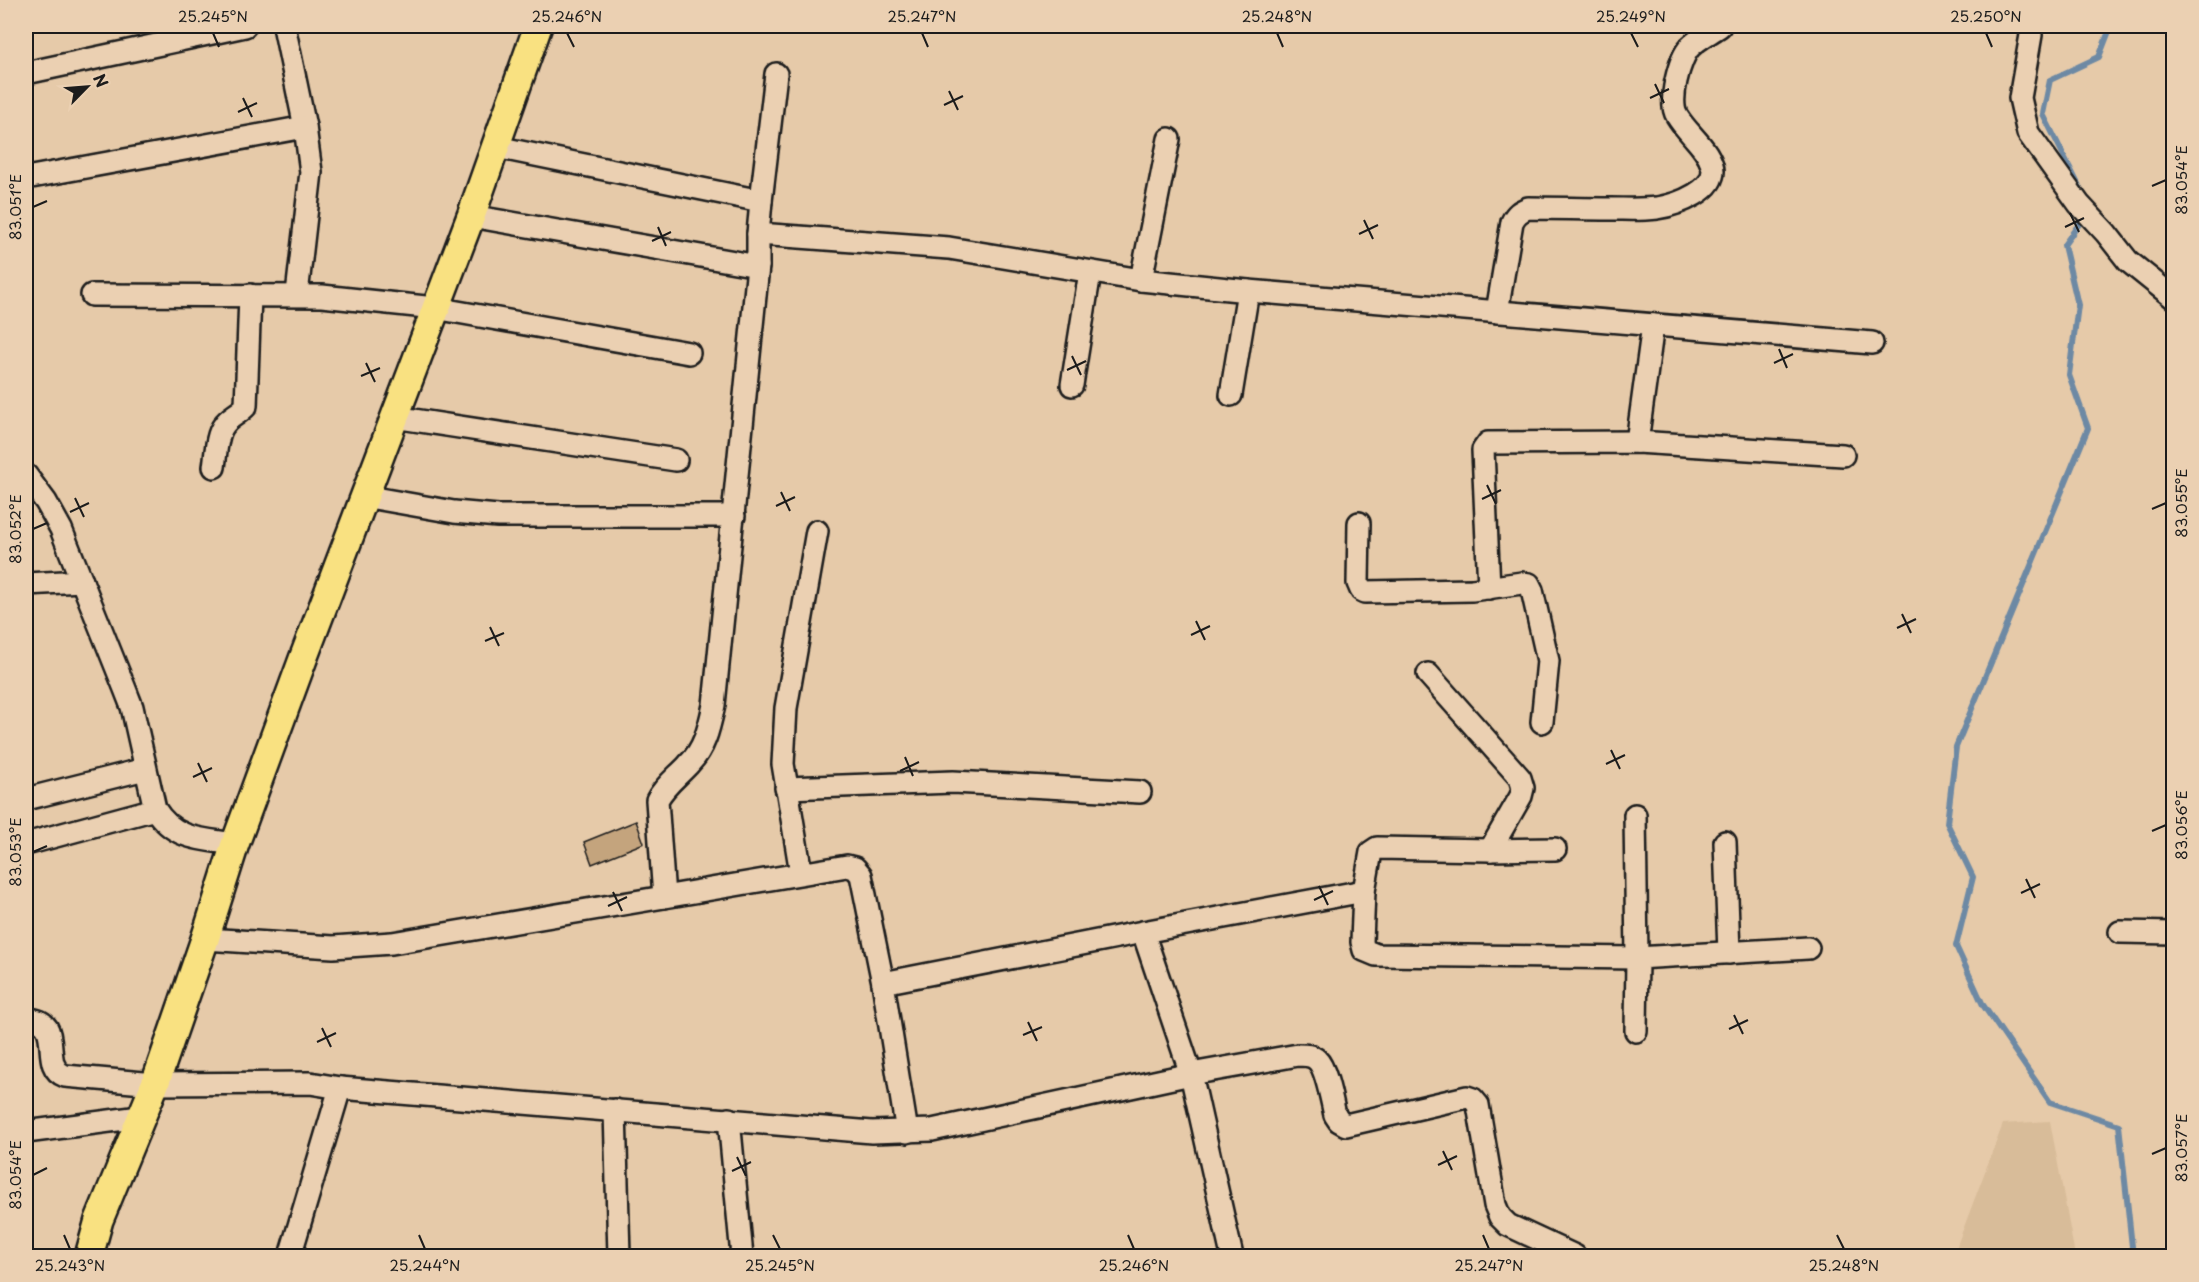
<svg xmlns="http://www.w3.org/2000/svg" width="2199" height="1282" font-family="'Playpen Sans',sans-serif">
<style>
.built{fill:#d8bc99}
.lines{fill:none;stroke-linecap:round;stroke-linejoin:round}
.stream{stroke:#6d89a4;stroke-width:6}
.building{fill:#c4a47d;stroke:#1c1c1c;stroke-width:1.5}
.minor-casing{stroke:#1c1c1c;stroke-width:26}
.major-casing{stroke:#1c1c1c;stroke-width:32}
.minor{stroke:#ebd0b2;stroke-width:21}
.major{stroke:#f9e181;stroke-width:27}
.ticks{fill:none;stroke:#1c1c1c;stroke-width:2}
.neatline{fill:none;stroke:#1c1c1c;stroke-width:2}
.ticks-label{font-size:15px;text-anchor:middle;fill:#1c1c1c}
</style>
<rect width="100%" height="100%" fill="#e6caa9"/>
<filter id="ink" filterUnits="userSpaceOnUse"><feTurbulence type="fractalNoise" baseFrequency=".0167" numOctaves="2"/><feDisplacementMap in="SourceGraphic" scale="12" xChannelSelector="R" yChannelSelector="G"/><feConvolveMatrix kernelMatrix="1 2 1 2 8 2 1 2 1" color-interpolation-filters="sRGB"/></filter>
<g filter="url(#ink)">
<path class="built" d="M2050 1121 2075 1256H1953L2003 1124Z"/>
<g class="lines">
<g class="stream">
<path d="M2082 192 2043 114 2050 80 2099 57 2111 26"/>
<path d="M2084 217 2064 245 2078 305 2069 375 2088 428 1956 747 1947 823 1973 877 1956 946 1983 1005 2050 1102 2119 1125 2133 1256"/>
</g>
</g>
<path class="building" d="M636 821 644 843 592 864 584 842Z"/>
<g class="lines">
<g class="minor-casing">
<g id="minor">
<path d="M284 26 305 127 311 172 297 294"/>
<path d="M2029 26 2031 35 2020 98 2028 133 2079 204 2106 233 2128 261 2174 298"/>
<path d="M26 73 245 26"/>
<path d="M496 147 761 201 758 234 949 248 1141 280 1248 291 1872 343"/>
<path d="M26 178 305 127"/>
<path d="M761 201 776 74"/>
<path d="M471 216 758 266"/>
<path d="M1141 280 1169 139"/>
<path d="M92 295 322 296 435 308 689 353"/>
<path d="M1497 312 1512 222C1516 214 1520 211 1528 208 1556 208 1584 209 1611 209 1626 209 1642 210 1657 208 1676 205 1720 190 1712 165 1706 146 1687 133 1677 116 1668 102 1679 59 1690 47 1699 38 1710 33 1720 26"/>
<path d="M1072 385 1090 272"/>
<path d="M1231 395 1248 291"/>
<path d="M394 417 676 460"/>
<path d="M1637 442 1653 325"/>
<path d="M214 467C216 455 216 435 224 425 229 417 239 414 246 406L250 295"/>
<path d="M26 475 46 502 61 529 125 689 132 707 155 809C174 840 202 839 235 844"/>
<path d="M363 496 454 512 498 516H734"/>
<path d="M1359 523 1358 583 1361 590 1365 592 1472 590 1522 583 1529 584 1532 590 1548 661 1542 722"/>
<path d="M26 584 82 581"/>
<path d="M1489 588 1483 450 1488 443 1637 442 1843 455"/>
<path d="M1428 674 1520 778 1523 788 1521 796 1490 850"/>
<path d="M786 788 953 782 1140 792"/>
<path d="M26 799 145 769"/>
<path d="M1635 815 1637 958 1636 1031"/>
<path d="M1725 842 1729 953"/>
<path d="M26 844 155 809"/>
<path d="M801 873 783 764 786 708 817 531"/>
<path d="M1364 891 1371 852 1377 848 1490 850 1555 849"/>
<path d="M664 897 657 800C665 785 677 777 688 765 705 748 709 728 714 705L758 266V234"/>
<path d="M2120 932 2174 933"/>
<path d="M205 939 333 947 392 943 847 866 855 868 861 875 883 983"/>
<path d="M26 1019C68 1019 37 1066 65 1076L155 1084 310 1083 340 1088 872 1132 932 1130 1191 1074 1143 932 1364 891 1362 942 1364 950 1376 955 1637 958 1808 948"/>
<path d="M615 1110 619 1256"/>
<path d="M729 1119 742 1256"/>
<path d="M26 1132 140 1117"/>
<path d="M907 1132 883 983 1143 932"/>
<path d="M290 1256 340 1088"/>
<path d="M1232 1256 1191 1074 1298 1055C1305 1055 1312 1055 1317 1060 1326 1068 1332 1102 1335 1115L1339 1121 1346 1125 1467 1097 1473 1099 1478 1105 1495 1205 1500 1217 1508 1225 1575 1256"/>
</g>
</g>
<g class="major-casing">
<path id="major" d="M89 1256 99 1220 155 1084 205 939 235 844 303 659 471 216 538 26"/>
</g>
<use href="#minor" class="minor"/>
<use href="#major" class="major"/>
</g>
</g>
<path class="ticks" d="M213 33 219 47M567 33 574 47M922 33 928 47M1277 33 1283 47M1631 33 1638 47M1986 33 1992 47M1655 84 1664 103M949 91 958 110M243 98 252 117M1650 98 1669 89M944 105 963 96M238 112 257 103M2152 186 2166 180M33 207 47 201M2070 213 2079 232M1364 220 1373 239M658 227 666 246M2065 227 2084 218M1359 234 1378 225M652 241 671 232M1779 349 1787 368M1072 356 1081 375M366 363 375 382M1774 363 1793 354M1067 370 1086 361M361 376 380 368M1487 485 1496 504M781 492 790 511M75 498 84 517M1482 499 1501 490M776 506 795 497M2152 509 2166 503M70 512 89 503M33 529 47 523M1902 614 1911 633M1196 621 1205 640M490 627 499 646M1897 628 1916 619M1191 635 1210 626M485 641 504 633M1611 750 1620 769M905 757 913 776M198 763 207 782M1606 764 1625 755M900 771 919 762M193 777 212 768M2152 831 2166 825M33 852 47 846M2026 879 2035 898M1319 886 1328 905M613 892 622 911M2021 893 2040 884M1314 900 1333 891M608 906 627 897M1734 1015 1743 1034M1028 1022 1037 1041M322 1028 331 1047M1729 1029 1748 1020M1023 1035 1042 1027M317 1042 336 1033M1443 1151 1452 1170M2152 1154 2166 1148M737 1157 746 1176M1438 1165 1457 1156M732 1171 751 1162M33 1175 47 1168M64 1235 70 1249M419 1235 425 1249M773 1235 780 1249M1128 1235 1134 1249M1483 1235 1489 1249M1837 1235 1844 1249"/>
<rect width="2199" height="1282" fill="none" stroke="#ebd0b2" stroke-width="66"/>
<g transform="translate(87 87) rotate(65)" stroke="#ebd0b2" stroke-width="4.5" paint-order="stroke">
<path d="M0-4.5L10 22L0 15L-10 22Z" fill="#1c1c1c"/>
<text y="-9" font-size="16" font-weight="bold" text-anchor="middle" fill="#1c1c1c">N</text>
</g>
<rect x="33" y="33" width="2133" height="1216" class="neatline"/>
<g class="ticks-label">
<text x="213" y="22">25.245°N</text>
<text x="567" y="22">25.246°N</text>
<text x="922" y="22">25.247°N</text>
<text x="1277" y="22">25.248°N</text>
<text x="1631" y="22">25.249°N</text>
<text x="1986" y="22">25.250°N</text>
<text transform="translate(2182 180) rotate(-90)" y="5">83.054°E</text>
<text transform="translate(16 207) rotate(-90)" y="5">83.051°E</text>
<text transform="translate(2182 503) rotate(-90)" y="5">83.055°E</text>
<text transform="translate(16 529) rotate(-90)" y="5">83.052°E</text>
<text transform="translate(2182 825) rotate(-90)" y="5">83.056°E</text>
<text transform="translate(16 852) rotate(-90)" y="5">83.053°E</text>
<text transform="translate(2182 1148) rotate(-90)" y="5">83.057°E</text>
<text transform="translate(16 1175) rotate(-90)" y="5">83.054°E</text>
<text x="70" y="1271">25.243°N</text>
<text x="425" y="1271">25.244°N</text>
<text x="780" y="1271">25.245°N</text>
<text x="1134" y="1271">25.246°N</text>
<text x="1489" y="1271">25.247°N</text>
<text x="1844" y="1271">25.248°N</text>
</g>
</svg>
